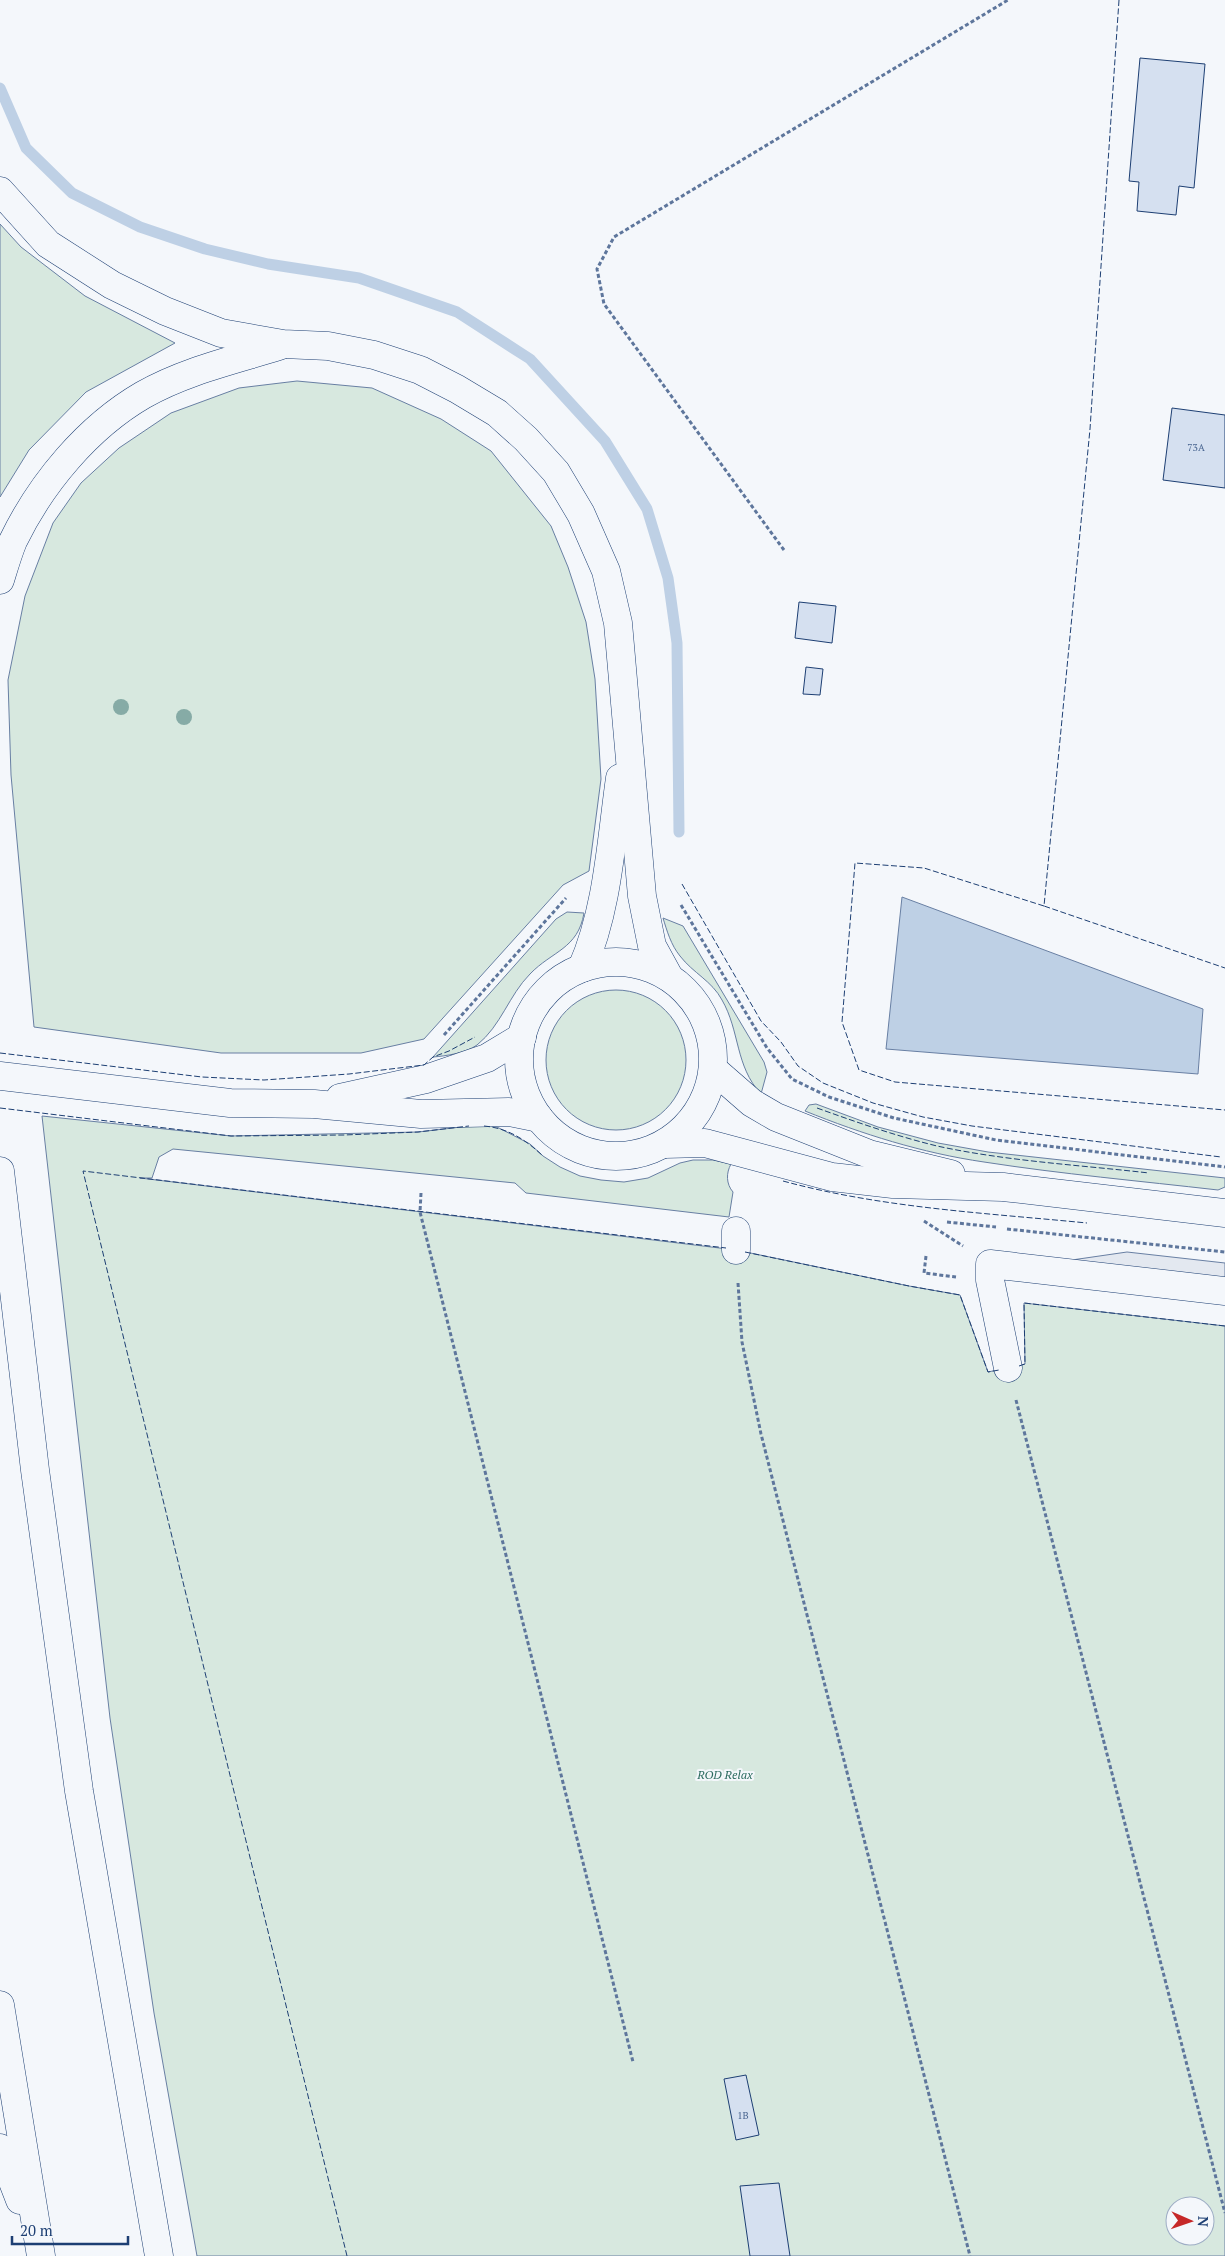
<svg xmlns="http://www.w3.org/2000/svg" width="1225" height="2256" font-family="'PT Serif',serif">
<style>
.green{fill:#d7e8df;stroke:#687fa3;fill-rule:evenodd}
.parking{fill:#e3e8f0;stroke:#687fa3}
.water{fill:#bed0e5;stroke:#687fa3}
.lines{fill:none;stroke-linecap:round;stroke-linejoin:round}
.stream{stroke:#bed0e5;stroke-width:11}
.building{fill:#d5e0f0;stroke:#1d3f73}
.minor-casing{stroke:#1d3f73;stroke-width:29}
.major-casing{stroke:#1d3f73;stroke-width:29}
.path{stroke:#5e769c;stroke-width:3;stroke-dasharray:4 2.5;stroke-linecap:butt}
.minor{stroke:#f4f7fb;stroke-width:28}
.major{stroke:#f4f7fb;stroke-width:28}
.fence{stroke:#1d3f73;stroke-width:1;stroke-dasharray:6 2.5;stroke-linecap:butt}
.tree{fill:#86aba6}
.labels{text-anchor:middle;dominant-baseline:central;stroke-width:4;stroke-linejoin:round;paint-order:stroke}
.number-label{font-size:10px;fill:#4b6792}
.park-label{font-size:12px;font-style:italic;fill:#2c6c60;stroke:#f4f7fb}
</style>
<rect width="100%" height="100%" fill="#f4f7fb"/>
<g class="green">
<path d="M0 224 21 247 85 296 175 343 86 392 29 450 0 497Z"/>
<path d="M297 381 372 388 441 419 491 451 551 526 568 567 586 622 595 679 601 779 589 871 563 885 424 1039 361 1053H221L34 1027 11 775 8 680 25 596 53 523 81 483 119 448 171 413 239 388Z"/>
<path d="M567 912 584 913C578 949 552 951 530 974 509 995 501 1026 477 1045 466 1053 446 1056 433 1057L556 919Z"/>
<path d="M663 918 683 926 764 1062 767 1072 761 1094C735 1066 740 1031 722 1000 712 981 693 973 680 956 671 945 667 931 663 918Z"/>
<circle cx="616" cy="1060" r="70"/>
<path d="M816 1104 878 1127 938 1143 988 1152 1225 1178V1187L1218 1190C1140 1181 1061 1174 984 1162 922 1153 862 1134 805 1111L809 1105Z"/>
<path d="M42 1116 231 1136 418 1132 478 1125 497 1127 530 1144 543 1156 560 1167 580 1176 601 1180 624 1182 648 1178 680 1163 693 1160H713L731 1164C726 1173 726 1184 733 1192L729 1217 526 1193 515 1183 173 1149 159 1157 152 1178H140L736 1250 909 1286 960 1295 988 1372 1025 1364 1024 1303 1225 1326V2256H197L154 2013 110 1718ZM1175 2206H1205V2236H1175Z"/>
</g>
<path class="parking" d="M1127 1252 1225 1263V1281L1058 1262Z"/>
<path class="water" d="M902 897 1203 1009 1198 1074 886 1049Z"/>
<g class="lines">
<path class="stream" d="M0 88 26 148 72 193 140 227 205 249 268 264 359 278 457 312 530 359 605 441 647 509 668 578 677 643 679 832"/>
</g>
<g class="building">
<path d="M1140 58 1205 64 1194 188 1179 186 1176 215 1137 211 1139 182 1129 181Z"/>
<path d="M1172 408 1225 415V488L1163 480Z"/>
<path d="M799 602 836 606 832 643 795 638Z"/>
<path d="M806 667 823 669 820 695 803 694Z"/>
<path d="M746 2075 759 2135 736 2140 724 2079Z"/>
<path d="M779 2183 790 2256H750L740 2186Z"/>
</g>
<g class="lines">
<g class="minor-casing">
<g id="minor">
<path d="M736 1250V1231"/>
<path d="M1008 1368 990 1280V1264L1225 1291"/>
</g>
</g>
<g class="major-casing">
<g id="major">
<path d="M0 191 48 244 112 285 165 311 221 333 283 344 328 346 374 355 420 370 457 389 497 413 526 439 556 472 581 514 606 571 618 623 642 896 652 946 669 977"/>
<path d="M0 580C4 567 8 553 13 541 41 483 88 427 143 395 185 371 234 360 279 346"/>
<circle cx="616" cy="1059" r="97"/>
<path d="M582 968C608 909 611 841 620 778"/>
<path d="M713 1069 752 1103 776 1117 869 1154 951 1174"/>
<path d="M0 1076 230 1103 314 1104 421 1114 509 1112 539 1118"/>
<path d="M340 1098 426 1079 487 1058 522 1037"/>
<path d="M664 1144 705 1143 832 1177 893 1184 1003 1187 1225 1213"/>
<path d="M0 1171 35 1470 79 1791 159 2256"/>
<path d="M0 2005 41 2256"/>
<path d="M0 2148 20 2200"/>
</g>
</g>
<g class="path">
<path d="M784 550 604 304 597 269 614 237 1008 0"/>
<path d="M681 905 767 1048 792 1079 829 1097 894 1118 996 1140 1225 1167"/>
<path d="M444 1035 566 898"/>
<path d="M421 1193 420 1212 633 2062"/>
<path d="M924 1221 963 1246"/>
<path d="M947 1222 996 1227"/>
<path d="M1007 1229 1225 1252"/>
<path d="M926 1256 924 1273 956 1277"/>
<path d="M738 1283 742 1342 761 1434 970 2256"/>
<path d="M1016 1400 1225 2213"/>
</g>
<use href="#minor" class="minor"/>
<use href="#major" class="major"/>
<g class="fence">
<path d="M1119 0 1090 429 1044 906 1225 968"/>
<path d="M682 884 761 1021 781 1042 798 1066 823 1083 873 1103 923 1117 972 1126 1221 1157"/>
<path d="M1044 906 924 868 855 863 842 1022 859 1070 895 1082 1225 1110"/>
<path d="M0 1053 202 1077 264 1080 349 1074 424 1065 433 1057 449 1051 475 1037"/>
<path d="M0 1108 231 1136 344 1135 418 1132 469 1126"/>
<path d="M817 1108C856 1122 896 1136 937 1146 1006 1161 1079 1165 1149 1173"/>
<path d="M484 1126C508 1128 526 1140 543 1156"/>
<path d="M783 1181C882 1208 986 1213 1087 1223"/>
<path d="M745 1252 909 1286 960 1295 988 1372 999 1370"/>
<path d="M1019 1366 1025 1364 1024 1303 1225 1326"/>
<path d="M347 2256 83 1171 726 1248"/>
</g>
</g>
<g class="tree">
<circle cx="121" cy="707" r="8"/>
<circle cx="184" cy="717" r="8"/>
</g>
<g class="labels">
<g class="number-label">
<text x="1196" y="447">73A</text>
<text x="743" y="2115">1B</text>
</g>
<g class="park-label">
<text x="725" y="1774">ROD Relax</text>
</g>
</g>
<g transform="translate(1190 2221) rotate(92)"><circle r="24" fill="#f4f7fb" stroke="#9eadc5"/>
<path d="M0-4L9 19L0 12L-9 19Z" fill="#c62828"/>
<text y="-8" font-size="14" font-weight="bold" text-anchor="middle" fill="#1d3f73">N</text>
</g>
<path d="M12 2236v8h116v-8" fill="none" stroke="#1d3f73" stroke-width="2.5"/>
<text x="20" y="2236" font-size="15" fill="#1d3f73" stroke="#f4f7fb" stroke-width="4" paint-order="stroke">20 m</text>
</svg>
